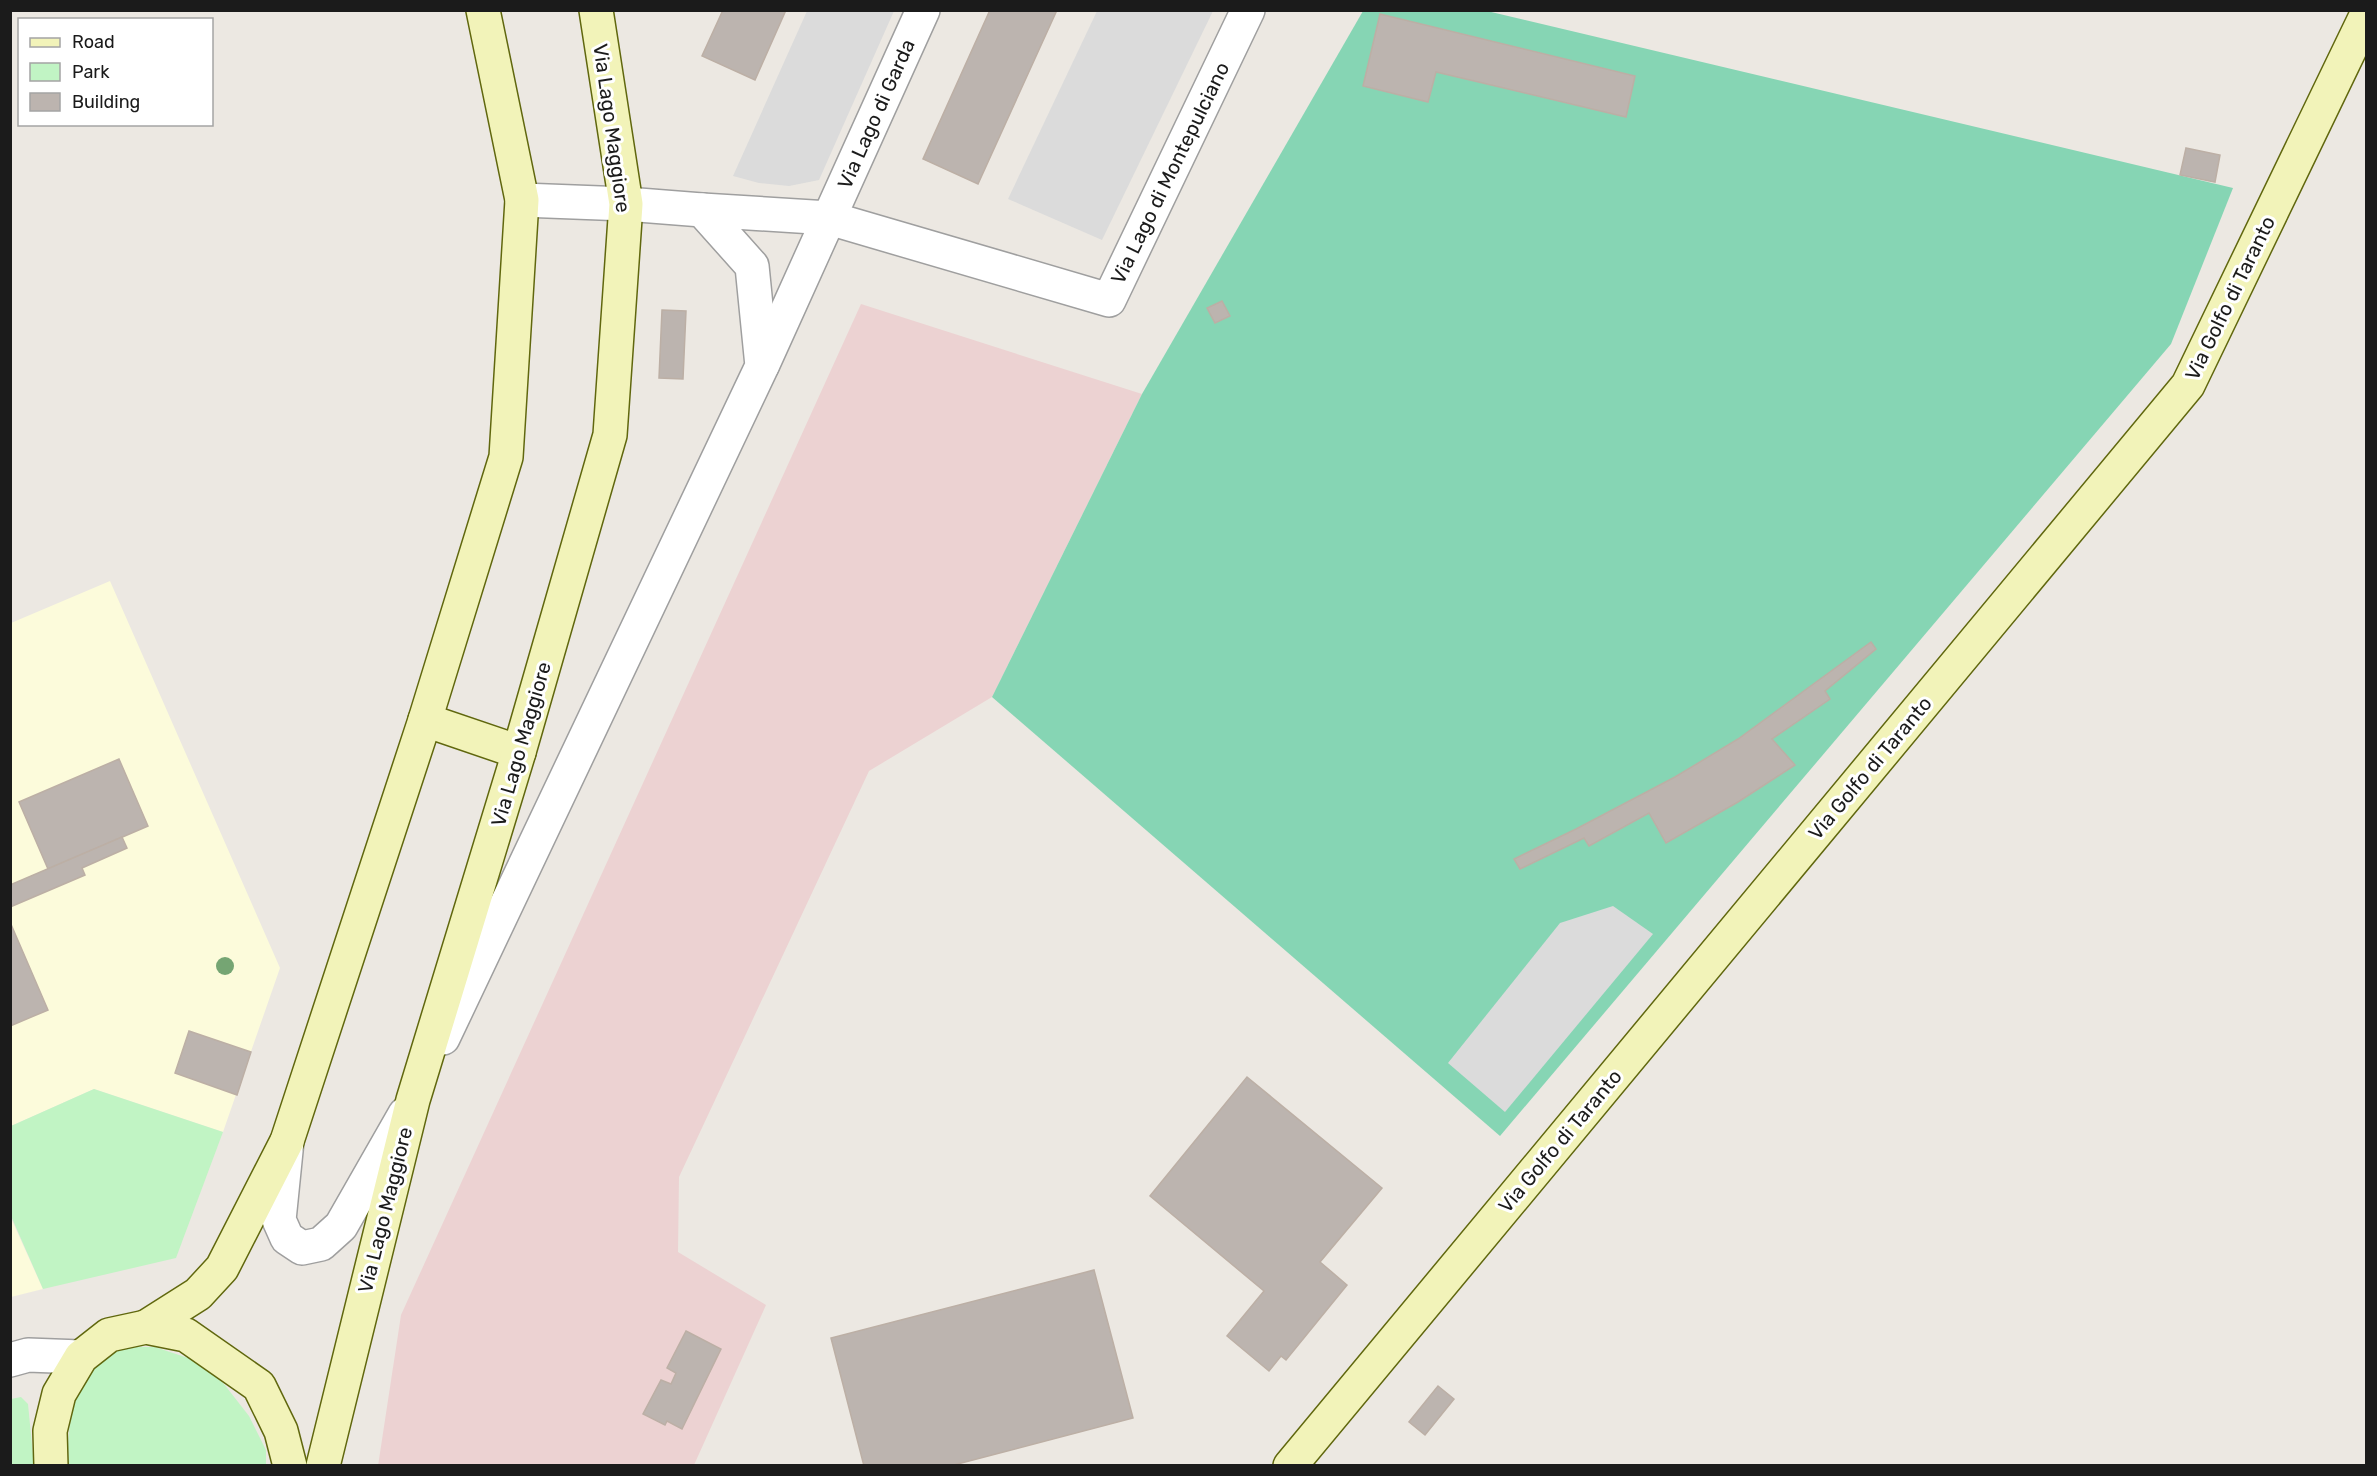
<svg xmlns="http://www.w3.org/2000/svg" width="2377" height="1476" font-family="Rubik,sans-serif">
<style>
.commercial{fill:#ecd2d2}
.education{fill:#fcfbdb}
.park{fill:#c1f4c4}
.pitch{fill:#86d5b4}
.parking{fill:#dbdbdb}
.building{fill:#bcb4af;stroke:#bcafa5;stroke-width:1.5}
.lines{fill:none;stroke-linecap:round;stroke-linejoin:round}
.street-casing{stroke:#9f9f9f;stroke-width:36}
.secondary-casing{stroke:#60670e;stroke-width:36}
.street{stroke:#fff;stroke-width:33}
.secondary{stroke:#f2f3b9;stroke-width:33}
.tree{fill:#75a573}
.labels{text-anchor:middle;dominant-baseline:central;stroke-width:6;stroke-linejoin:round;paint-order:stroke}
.street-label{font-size:20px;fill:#1b1b1b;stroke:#fff}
</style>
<rect width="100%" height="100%" fill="#ece8e2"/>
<path class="commercial" d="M861 304 1142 394 992 697 869 771 679 1177 678 1252 766 1305 694 1465 378 1466 401 1315Z"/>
<g class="education">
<path d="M110 581 280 968 223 1132 94 1089 11 1126V623Z"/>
<path d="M10 1216 43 1289 11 1297H10Z"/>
</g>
<g class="park">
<path d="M94 1089 223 1132 176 1258 43 1289 11 1216V1126Z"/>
<path d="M155 1347 203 1363 224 1384 249 1416 266 1450V1465L69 1466C65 1423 77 1359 126 1348 135 1346 146 1347 155 1347Z"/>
<path d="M21 1397 28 1404 34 1465H11V1399Z"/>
</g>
<path class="pitch" d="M1363 11H1487L2233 188 2171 344 1500 1136 992 697 1142 394Z"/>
<g class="parking">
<path d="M807 11H894L819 180 789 186 759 183 733 176Z"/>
<path d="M1097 11H1213L1102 240 1008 199Z"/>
<path d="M1613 906 1653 934 1505 1112 1448 1063 1560 923Z"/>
</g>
<g class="building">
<path d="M723 10H786L755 80 702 56Z"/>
<path d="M990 10H1057L978 184 923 159Z"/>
<path d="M1380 14 1635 76 1626 117 1436 72 1428 102 1363 86Z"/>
<path d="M2186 148 2220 155 2215 182 2180 175Z"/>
<path d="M1222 301 1230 316 1215 323 1207 308Z"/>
<path d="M662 310 686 311 683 379 659 378Z"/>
<path d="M1871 642 1876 649 1825 691 1830 699 1772 739 1795 765 1738 802 1666 843 1649 813 1589 846 1584 838 1520 869 1514 859 1576 829 1675 777 1738 739Z"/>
<path d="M119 759 148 826 48 869 19 802Z"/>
<path d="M122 837 127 848 82 868 85 875 10 907V885Z"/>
<path d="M10 922 48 1010 10 1026Z"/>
<path d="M189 1031 251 1052 237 1095 175 1073Z"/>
<path d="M1247 1077 1382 1188 1320 1262 1347 1285 1286 1360 1281 1356 1269 1371 1227 1336 1264 1291 1150 1196Z"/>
<path d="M1094 1270 1133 1418 950 1466H864L831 1338Z"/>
<path d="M686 1331 721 1349 682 1429 667 1421 665 1425 643 1414 661 1380 671 1384 676 1373 667 1368Z"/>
<path d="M1438 1386 1454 1399 1425 1435 1409 1422Z"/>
</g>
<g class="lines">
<g class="street-casing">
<g id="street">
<path d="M702 210 829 218 1109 300 1248 10"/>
<path d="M763 364 923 10"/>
<path d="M443 1038 762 366 752 266 702 210 626 204 522 200"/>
<path d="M287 1141 279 1220 287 1238 302 1248 321 1244 341 1226 405 1114"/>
<path d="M10 1360 28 1355 81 1357"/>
</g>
</g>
<g class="secondary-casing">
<g id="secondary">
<path d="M425 720 519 752"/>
<path d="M146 1327 198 1294 222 1268 287 1141 425 720 506 457 522 200 483 10"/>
<path d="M51 1466 50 1431 59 1394 81 1357 109 1335 146 1327 186 1335 259 1386 281 1431 290 1466"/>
<path d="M323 1466 413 1100 519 752 610 435 626 204 596 10"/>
<path d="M1290 1466 2188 385 2366 16"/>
</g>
</g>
<use href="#street" class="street"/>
<use href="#secondary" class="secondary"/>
</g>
<circle class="tree" cx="225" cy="966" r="9"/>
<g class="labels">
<g class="street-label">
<text transform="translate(876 114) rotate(-66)">Via Lago di Garda</text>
<text transform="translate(612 128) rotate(82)">Via Lago Maggiore</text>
<text transform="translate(1170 173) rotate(-64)">Via Lago di Montepulciano</text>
<text transform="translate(2230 298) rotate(-64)">Via Golfo di Taranto</text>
<text transform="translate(521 744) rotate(-74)">Via Lago Maggiore</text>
<text transform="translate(1870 768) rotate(-50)">Via Golfo di Taranto</text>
<text transform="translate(1560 1141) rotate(-50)">Via Golfo di Taranto</text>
<text transform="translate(385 1210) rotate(-76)">Via Lago Maggiore</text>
</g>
</g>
<rect width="2377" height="1476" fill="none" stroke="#1b1b1b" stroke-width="24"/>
<rect x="18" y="18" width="195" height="108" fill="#ffffff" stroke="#a4a4a4" stroke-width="1.5"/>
<rect x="30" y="38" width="30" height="9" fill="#f2f3b9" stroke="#a4a4a4" stroke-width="1.5"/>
<text x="72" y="48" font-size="18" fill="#1b1b1b">Road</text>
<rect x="30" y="63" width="30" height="18" fill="#c1f4c4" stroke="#a4a4a4" stroke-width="1.5"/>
<text x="72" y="78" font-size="18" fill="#1b1b1b">Park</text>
<rect x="30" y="93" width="30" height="18" fill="#bcb4af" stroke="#a4a4a4" stroke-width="1.5"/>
<text x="72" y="108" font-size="18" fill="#1b1b1b">Building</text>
</svg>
